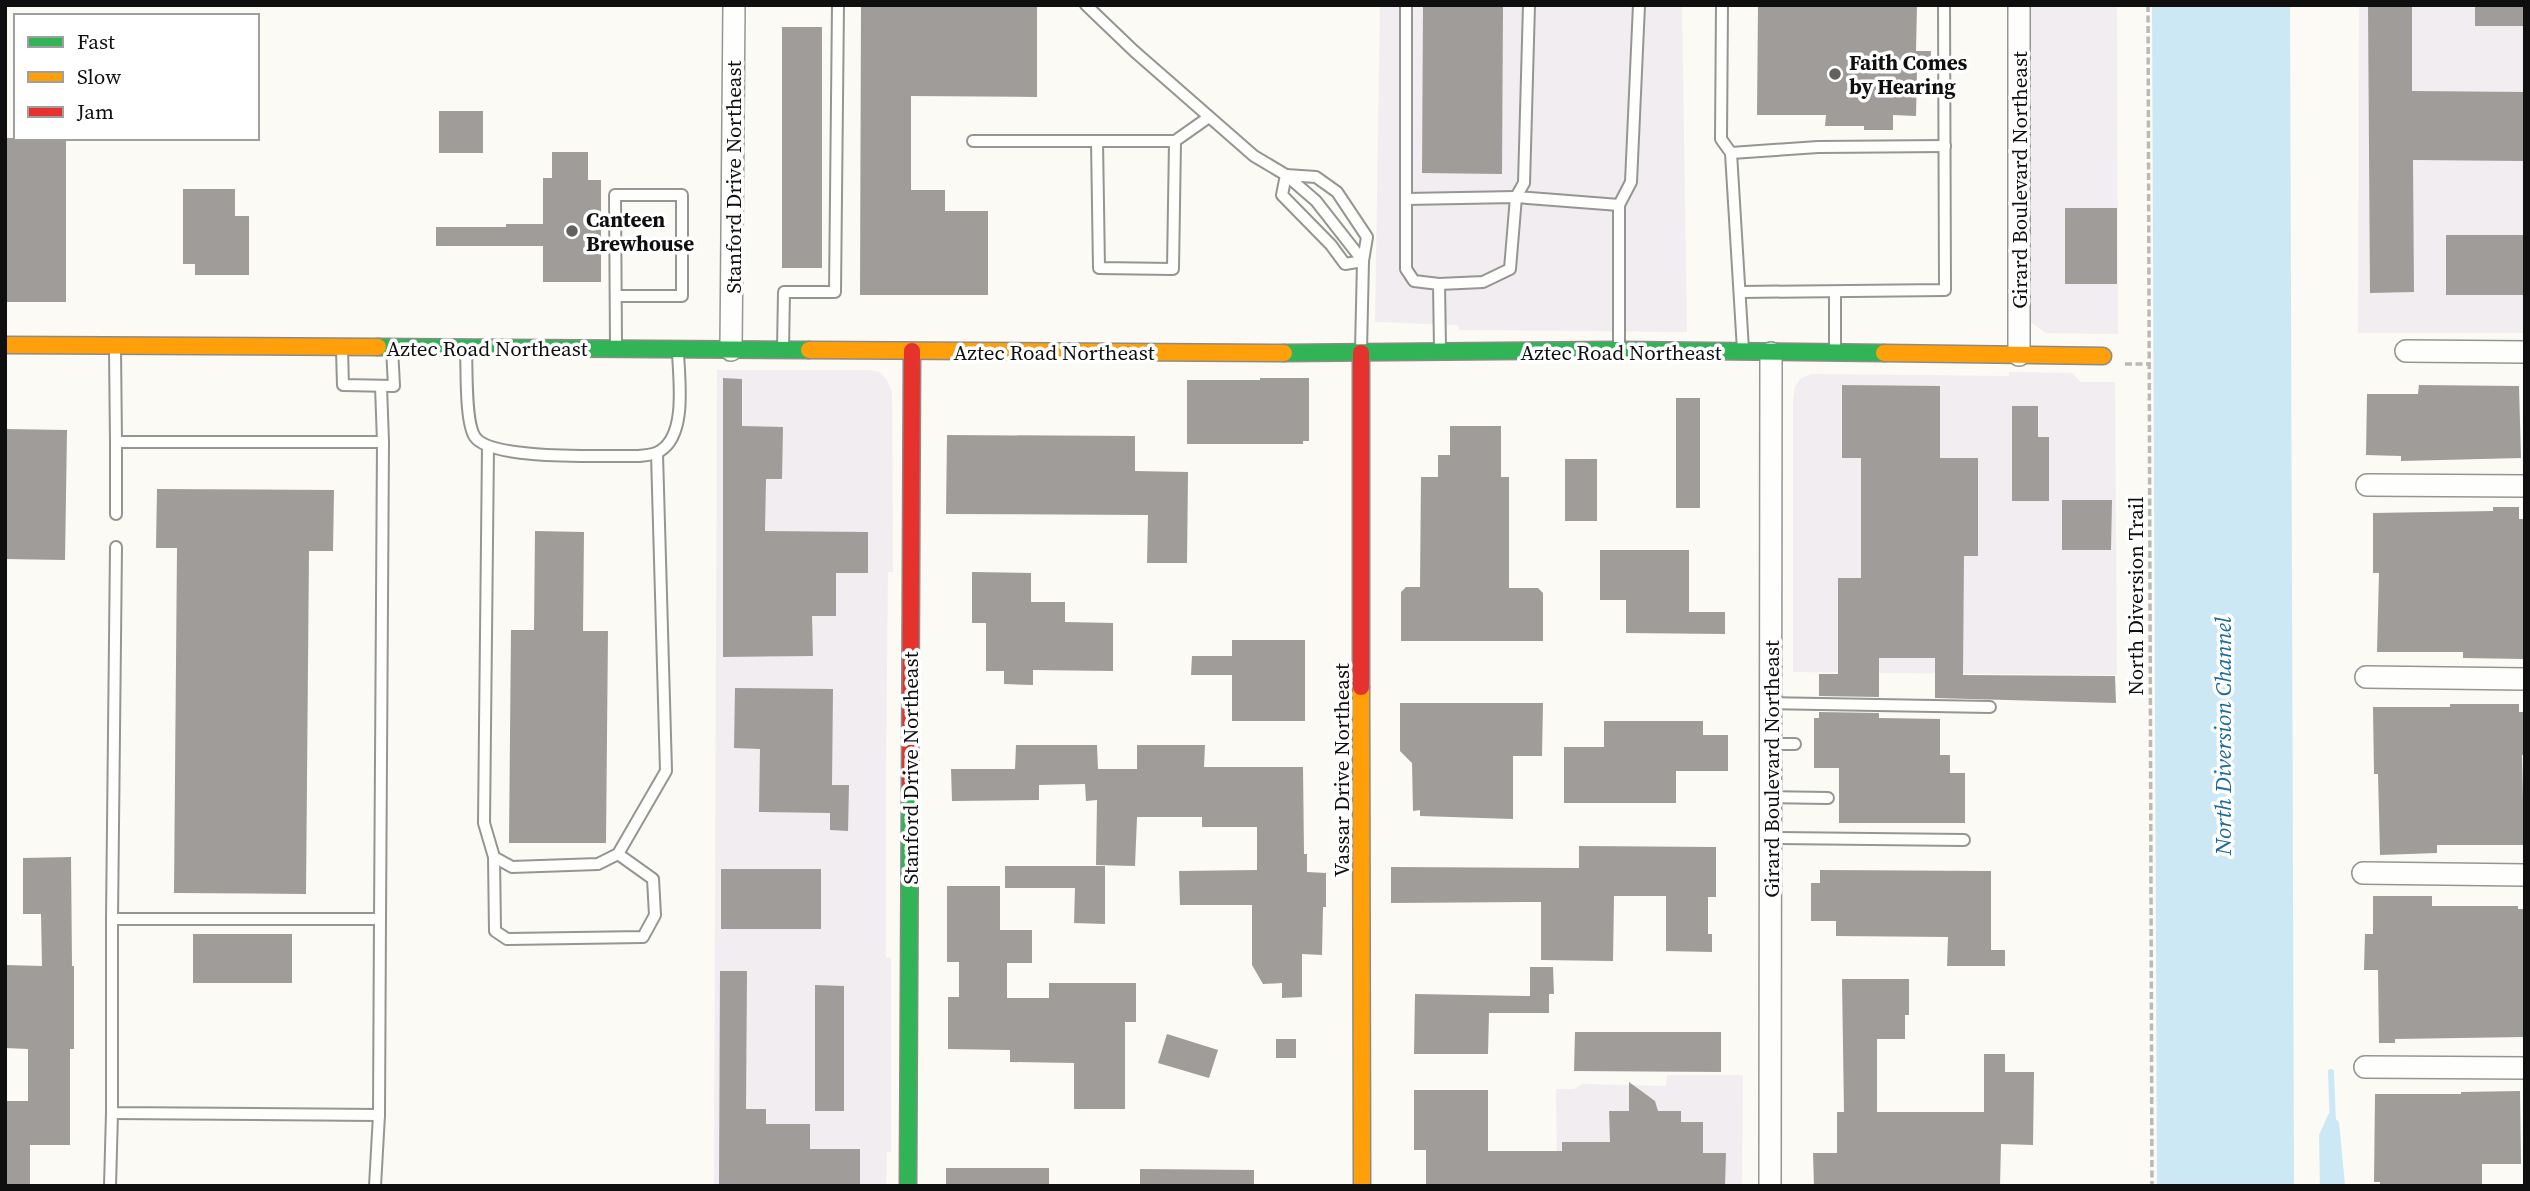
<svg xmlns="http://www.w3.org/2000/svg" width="2530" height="1191" font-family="'Source Serif 4',serif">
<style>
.industrial{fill:#f2edf0}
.water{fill:#cbe8f4}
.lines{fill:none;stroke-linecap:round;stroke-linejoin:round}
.stream{stroke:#cbe8f4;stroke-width:6}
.building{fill:#9f9c99}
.lane-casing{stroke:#959592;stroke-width:14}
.street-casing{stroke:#959592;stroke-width:24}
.fast-casing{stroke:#8c8b89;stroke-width:19}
.slow-casing{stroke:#8c8b89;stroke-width:19}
.jam-casing{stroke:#8c8b89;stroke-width:19}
.path{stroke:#b9b9b8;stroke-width:3.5;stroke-dasharray:7 3.5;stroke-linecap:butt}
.lane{stroke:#fefefd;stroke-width:10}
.street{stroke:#fefefd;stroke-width:21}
.fast{stroke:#30b455;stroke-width:16}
.slow{stroke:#ff9f0a;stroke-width:16}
.jam{stroke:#e5322d;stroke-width:16}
.poi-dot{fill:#62615f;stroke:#fff;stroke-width:2.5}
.labels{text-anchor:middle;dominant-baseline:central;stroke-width:7;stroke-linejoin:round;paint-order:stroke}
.poi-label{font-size:21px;font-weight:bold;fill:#0f0f0f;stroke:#fff;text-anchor:start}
.street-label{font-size:21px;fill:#0f0f0f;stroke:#fff}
.water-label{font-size:23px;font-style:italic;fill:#1c6a9c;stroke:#fff}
</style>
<rect width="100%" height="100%" fill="#fbfaf4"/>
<g class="industrial">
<path d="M1380 5H1682L1687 332 1459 330 1458 325 1375 322Z"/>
<path d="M2026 5H2117L2118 334 2046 333 2029 321Z"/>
<path d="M2359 5H2525V333H2358Z"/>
<path d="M717 370H869L879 372 887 380 892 391 893 572H888L886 769V957L891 958V1152H887L886 1186H714Z"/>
<path d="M2009 372 2072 373 2081 382H2115L2117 675 1793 672V401L1795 387 1800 379 1811 374 2009 376Z"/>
<path d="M1667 1075H1743L1742 1186H1557L1556 1089H1574L1583 1084 1666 1086Z"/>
</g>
<g class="water">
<path d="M2152 5H2290L2294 1186H2157Z"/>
<path d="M2329 1113 2339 1122 2345 1186H2320L2319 1135Z"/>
</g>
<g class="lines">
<path class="stream" d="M2331 1072 2333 1123"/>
</g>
<g class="building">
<path d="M861 5H1037V97L911 96V190H945V211H988V295H860Z"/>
<path d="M1423 5H1503L1502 174 1422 173Z"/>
<path d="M1758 5H1917L1916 51H1931L1930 69H1917L1916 116 1893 115V130H1864V126H1825L1826 115H1757Z"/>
<path d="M2368 5H2412V91L2525 92V161L2413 160 2414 292 2370 293Z"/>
<rect x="2475" y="5" width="50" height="21"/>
<rect x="782" y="27" width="40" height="241"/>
<rect x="439" y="111" width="44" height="42"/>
<rect x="5" y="138" width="61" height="164"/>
<path d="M552 152H588V180H601V282H543V246H436V227H506V224H543V178H552Z"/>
<path d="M183 189H235V216H249V275H195V264H183Z"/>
<rect x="2065" y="208" width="52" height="76"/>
<rect x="2446" y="235" width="79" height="60"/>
<path d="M723 378 742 379V426L783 427 782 479H766L765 531 868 532V573H836V616H812L813 656 723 657Z"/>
<path d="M1260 378H1309V441H1303V444H1187V380H1260Z"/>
<path d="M1842 385 1940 386V458H1978V556H1964L1963 675 2115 676 2116 703 1935 698V658H1879V697L1819 696V674H1838V578H1861V458H1842Z"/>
<path d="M2419 385 2519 386 2521 458 2401 461V456L2366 455 2367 394H2418Z"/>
<rect x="1676" y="398" width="24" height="110"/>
<path d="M2012 406H2038V437H2049V501H2012Z"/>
<path d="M1450 426H1501V477H1509V588H1538L1543 593V641H1401V592L1406 587H1420L1421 477H1438V455H1450Z"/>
<path d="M5 429 67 430 65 560 5 559Z"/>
<path d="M947 435 1135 436V471L1188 472 1187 563H1147L1148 515 946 514Z"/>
<rect x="1565" y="459" width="32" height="62"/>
<path d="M157 489 334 490 333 551H309L306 894 174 893 177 548H156Z"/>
<path d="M2062 500H2112L2111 550H2062Z"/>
<path d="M2493 507H2519V519H2525L2523 659 2463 658V652H2377L2379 573H2373V513L2493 511Z"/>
<path d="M535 531 584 532 583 631H608L606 843H509L511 630H534Z"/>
<path d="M1600 550H1689V612H1725V634L1626 633V600H1600Z"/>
<path d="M972 572 1031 573V602H1065V622L1113 623V671L1033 670V685L1004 684V671H986V623H972Z"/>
<path d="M1232 640H1305V721H1232V675H1191L1192 656H1232Z"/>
<path d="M735 688 833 689 832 785H849L848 831 830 830V813L759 812 760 749 734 748Z"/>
<path d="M1400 703H1543L1542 756H1513V819L1420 816V810L1413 811 1412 763 1400 751Z"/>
<path d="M2450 704H2519V712H2525V755H2522L2524 845H2437V853L2380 855 2378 774H2374L2373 707H2450Z"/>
<path d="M1819 712 1879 713V718L1940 719V755H1950V773H1965V823H1839V768H1814V718H1819Z"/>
<path d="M1604 721H1703V735H1728V771H1676V803H1564V747H1604Z"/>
<path d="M1016 745H1097L1098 769H1137V745H1205L1204 767H1303L1304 854H1307V872L1326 873V907H1323L1322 955 1302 954V997L1282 998V983L1263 984 1252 965V905H1180L1179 871 1257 870V827H1202V817H1137L1135 866 1096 865 1097 800 1086 801 1085 784 1039 785V800L952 801 951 769H1015Z"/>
<path d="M1579 846 1716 847V897H1708V934H1712V952L1666 951V896H1614L1613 961 1541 960V902L1391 903V867L1579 868Z"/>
<path d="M71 857 72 966H74V1049H70V1145H30V1186H5V1101H28V1049L5 1048V965L42 966 41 914H23V858Z"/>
<path d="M1005 866H1105V924L1074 923 1075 888H1005Z"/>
<rect x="721" y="869" width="100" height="60"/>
<path d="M1820 870 1991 871V950H2005V966H1947L1948 937 1836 936V921H1811V883H1820Z"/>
<path d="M947 886H1000V930H1032V963H1007V998H1049V983H1136V1022H1125V1109H1074V1063L1010 1062V1050L948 1049V997H959V962H947Z"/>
<path d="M2373 896H2432V906H2518V909H2525V1037L2395 1039V1043H2379L2378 970H2364L2365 934H2373Z"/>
<rect x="193" y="934" width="99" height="49"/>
<path d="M1530 967H1553L1554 994H1549V1013H1489L1488 1054H1414L1415 994 1530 996Z"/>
<path d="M720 971H747L746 1109H766V1124H810V1149H860V1186H719Z"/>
<path d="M1842 979H1909V1015H1905V1039H1877V1112H1984V1054H2005V1072H2034L2033 1145 2001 1144 2000 1186H1814L1813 1153H1837V1112H1844Z"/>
<path d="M815 985 844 986V1111H815Z"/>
<path d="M1575 1032H1721V1072L1574 1071Z"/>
<path d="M1167 1034 1218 1050 1209 1078 1158 1063Z"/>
<rect x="1276" y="1039" width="20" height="19"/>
<path d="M1629 1082 1655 1101 1658 1111H1681V1122H1703V1153H1726L1725 1186H1426V1150H1414V1090H1488V1151H1562V1142H1610L1609 1111H1629Z"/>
<path d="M2520 1091 2521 1164H2482V1186H2380V1182H2374L2375 1094H2461V1092Z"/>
<rect x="946" y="1168" width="103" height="18"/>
<path d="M1140 1169 1254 1170V1186H1140Z"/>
</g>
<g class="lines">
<g class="lane-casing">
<g id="lane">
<path d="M1086 5 1134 51 1254 156 1286 175 1316 201 1363 261"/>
<path d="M1406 5V269L1414 281 1439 284 1440 349"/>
<path d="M1529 5 1524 183 1516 197 1619 205 1631 182 1639 5"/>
<path d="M1722 5 1721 139 1731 153 1743 350"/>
<path d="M973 141H1175L1209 117"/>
<path d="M1097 141 1099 268 1173 269 1175 141"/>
<path d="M1731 153 1818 147 1945 146"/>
<path d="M1286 175 1316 177 1337 192 1367 237 1363 261 1361 350"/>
<path d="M1286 175 1282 195 1331 245 1345 264 1363 261"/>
<path d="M1406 199 1516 197 1510 269 1483 282 1439 284"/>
<path d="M1619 205V349"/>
<path d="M1741 292 1945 290 1944 5"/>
<path d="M1835 293V350"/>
<path d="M616 296H682V195H615C615 245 616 296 616 346"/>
<path d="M115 349 116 442H383L381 386"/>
<path d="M783 349 784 292H835L838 5"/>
<path d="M342 350 343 385 394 386 392 348"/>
<path d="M466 351C467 369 465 423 475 437 492 461 607 455 639 456 646 455 654 455 660 451 687 435 679 380 678 352"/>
<path d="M116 442V514"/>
<path d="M488 447 484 823 494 857 512 867 598 864 618 854 666 771 657 454"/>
<path d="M116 547 112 919H380L383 442"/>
<path d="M1771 703 1990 707"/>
<path d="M1770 744H1795"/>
<path d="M1770 797 1828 798"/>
<path d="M1770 838 1964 840"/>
<path d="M494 857 495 931 507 939 643 937 655 915 653 879 618 854"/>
<path d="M112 919V1113L379 1115 380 919"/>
<path d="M110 1186 112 1113"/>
<path d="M375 1186 379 1115"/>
</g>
</g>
<g class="street-casing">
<g id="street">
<path d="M731 350 734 5"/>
<path d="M2406 351 2525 352"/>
<path d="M2019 355V5"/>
<path d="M2367 485 2525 486"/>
<path d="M2366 677 2525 679"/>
<path d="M2363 873 2525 875"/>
<path d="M2365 1067 2525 1068"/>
<path d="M1770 1186 1771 353"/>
</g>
</g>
<g class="fast-casing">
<g id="fast">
<path d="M378 347 809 350"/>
<path d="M1284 353 1619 350 1884 353"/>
<path d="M908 1186 910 790"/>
</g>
</g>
<g class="slow-casing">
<g id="slow">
<path d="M5 345 378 347"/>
<path d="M809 350 1284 353"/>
<path d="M1884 353 2103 356"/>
<path d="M1361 687 1362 1186"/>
</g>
</g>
<g class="jam-casing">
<g id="jam">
<path d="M1361 353V687"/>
<path d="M910 790 912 351"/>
</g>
</g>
<g class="path">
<path d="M2148 5 2152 1186"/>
<path d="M2125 364H2151"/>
</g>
<use href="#lane" class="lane"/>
<use href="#street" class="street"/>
<use href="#fast" class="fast"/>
<use href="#slow" class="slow"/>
<use href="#jam" class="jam"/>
</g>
<g class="poi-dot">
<circle cx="1835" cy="74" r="7"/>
<circle cx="572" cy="231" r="7"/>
</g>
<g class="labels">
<g class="poi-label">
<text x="1849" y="62">Faith Comes<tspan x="1849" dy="24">by Hearing</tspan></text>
<text x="586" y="219">Canteen<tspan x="586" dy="24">Brewhouse</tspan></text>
</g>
<g class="street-label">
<text transform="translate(733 177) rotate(-90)">Stanford Drive Northeast</text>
<text transform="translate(2019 180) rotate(-90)">Girard Boulevard Northeast</text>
<text x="487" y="348">Aztec Road Northeast</text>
<text x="1054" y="352">Aztec Road Northeast</text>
<text x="1621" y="352">Aztec Road Northeast</text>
<text transform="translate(2135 596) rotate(-90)">North Diversion Trail</text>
<text transform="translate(910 768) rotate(-90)">Stanford Drive Northeast</text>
<text transform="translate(1771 769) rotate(-90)">Girard Boulevard Northeast</text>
<text transform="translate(1341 770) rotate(-90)">Vassar Drive Northeast</text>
</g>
<g class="water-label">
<text transform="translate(2223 736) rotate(-90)">North Diversion Channel</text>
</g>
</g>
<rect width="2530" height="1191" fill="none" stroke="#0f0f0f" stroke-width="14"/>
<rect x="14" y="14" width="245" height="126" fill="#ffffff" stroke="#9f9f9f" stroke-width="2"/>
<rect x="28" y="37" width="35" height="10" fill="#30b455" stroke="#9f9f9f" stroke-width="2"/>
<text x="77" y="49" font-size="21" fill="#0f0f0f">Fast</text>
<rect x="28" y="72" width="35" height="10" fill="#ff9f0a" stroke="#9f9f9f" stroke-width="2"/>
<text x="77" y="84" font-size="21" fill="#0f0f0f">Slow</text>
<rect x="28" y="107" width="35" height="10" fill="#e5322d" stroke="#9f9f9f" stroke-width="2"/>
<text x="77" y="119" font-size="21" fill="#0f0f0f">Jam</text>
</svg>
